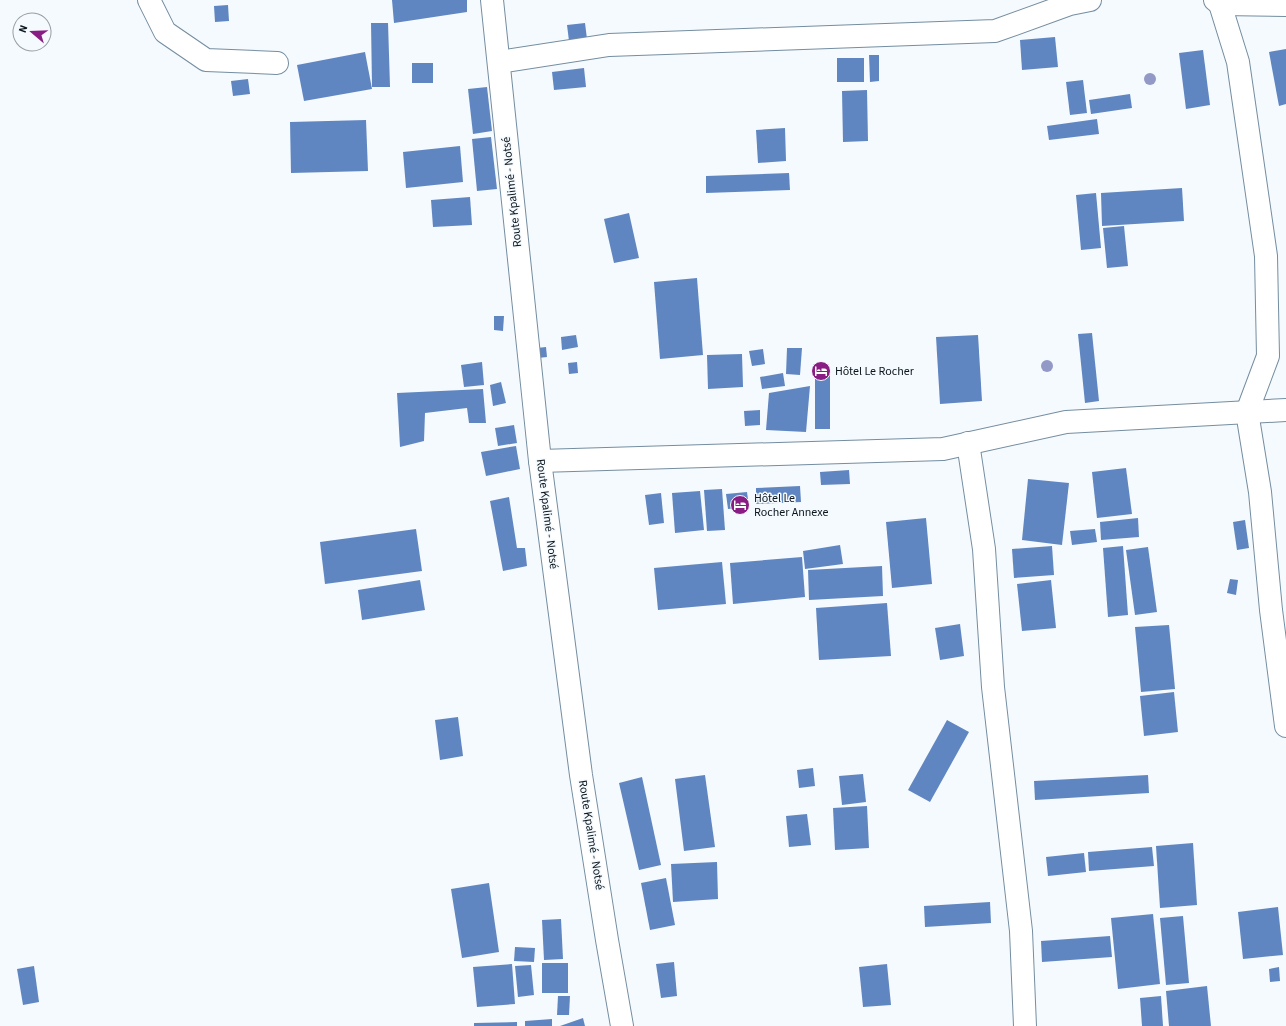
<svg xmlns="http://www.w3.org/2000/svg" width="1286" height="1026" font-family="'Source Sans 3',sans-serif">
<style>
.building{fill:#6086c1}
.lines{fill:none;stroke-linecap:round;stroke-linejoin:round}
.minor-casing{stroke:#748da0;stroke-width:24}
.secondary-casing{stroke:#748da0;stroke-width:24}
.minor{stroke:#fff;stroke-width:22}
.secondary{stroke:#fff;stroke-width:22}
.tree{fill:#9399c7}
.labels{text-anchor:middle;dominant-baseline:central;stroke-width:3;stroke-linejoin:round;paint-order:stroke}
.street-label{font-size:12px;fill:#0c161d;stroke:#f5fafe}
.poi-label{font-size:12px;fill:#0c161d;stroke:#f5fafe;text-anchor:start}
</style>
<rect width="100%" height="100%" fill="#f5fafe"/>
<g class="building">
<path d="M392 0H467V12L394 23Z"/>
<path d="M228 5 229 21 215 22 214 6Z"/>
<path d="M371 23H388L390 87H372Z"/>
<path d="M585 23 587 39 569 41 567 25Z"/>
<path d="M1055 37 1058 67 1022 70 1020 40Z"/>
<path d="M1286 49V104L1279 106 1269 52Z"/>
<path d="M1203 50 1210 105 1186 109 1179 53Z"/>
<path d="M365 52 372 89 304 101 297 65Z"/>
<path d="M869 55H879V81L870 82Z"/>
<rect x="837" y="58" width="27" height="24"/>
<rect x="412" y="63" width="21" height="20"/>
<path d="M584 68 586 87 554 90 552 72Z"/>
<path d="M248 79 250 94 233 96 231 81Z"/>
<path d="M1083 80 1087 113 1070 115 1066 82Z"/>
<path d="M487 87 492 131 473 134 468 89Z"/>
<path d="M867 90 868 141 843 142 842 91Z"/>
<path d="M1130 94 1132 108 1091 114 1089 100Z"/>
<path d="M1097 119 1099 134 1049 140 1047 126Z"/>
<path d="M366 120 368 171 291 173 290 122Z"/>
<path d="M785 128 786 161 758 163 756 130Z"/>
<path d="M491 137 497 189 477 191 472 139Z"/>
<path d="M460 146 463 182 406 188 403 152Z"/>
<path d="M789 173 790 190 706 193V176Z"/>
<path d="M1182 188 1184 221 1102 226 1101 193Z"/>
<path d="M1096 193 1101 248 1081 250 1076 195Z"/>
<path d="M470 197 472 225 433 227 431 200Z"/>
<path d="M629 213 639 258 614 263 604 219Z"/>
<path d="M1124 226 1128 266 1107 268 1103 228Z"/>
<path d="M697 278 703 355 660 359 654 282Z"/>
<path d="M494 316H504L503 331 494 330Z"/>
<path d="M1092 333 1099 401 1085 403 1078 334Z"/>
<path d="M576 335 578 347 562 350 561 337Z"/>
<path d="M978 335 982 401 940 404 936 337Z"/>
<path d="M546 347 547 357 538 358 537 348Z"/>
<path d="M787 348H802L800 375 786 374Z"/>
<path d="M763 349 765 364 752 366 749 351Z"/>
<path d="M742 354 743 387 708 389 707 355Z"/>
<path d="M482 362 484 385 464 387 461 365Z"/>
<path d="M577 362 578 373 569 374 568 363Z"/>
<rect x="815" y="370" width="15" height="59"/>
<path d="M783 373 785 386 762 389 760 377Z"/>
<path d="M501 382 506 403 493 406 490 385Z"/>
<path d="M810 386 806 432 766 430 769 393Z"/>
<path d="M483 389 486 423H469L467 408 425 413 424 441 400 447 397 393Z"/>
<path d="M760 410V425L745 426 744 411Z"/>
<path d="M514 425 517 443 498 446 495 428Z"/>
<path d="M516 446 520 469 486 476 481 452Z"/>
<path d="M1126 468 1132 514 1097 518 1092 472Z"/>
<path d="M849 470 850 484 821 485 820 472Z"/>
<path d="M1028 479 1069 483 1062 545 1022 540Z"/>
<path d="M800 486 801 502 756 504V488Z"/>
<path d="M722 489 725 530 707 531 704 490Z"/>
<path d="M700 491 704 530 675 533 672 493Z"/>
<path d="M747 492 749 507 728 509 726 494Z"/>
<path d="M661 493 664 523 649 525 645 495Z"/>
<path d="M509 497 517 548H525L527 566 503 571 490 501Z"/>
<path d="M926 518 932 584 892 588 886 522Z"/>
<path d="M1138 518 1139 537 1101 540 1100 522Z"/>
<path d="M1245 520 1249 548 1237 550 1233 522Z"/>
<path d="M416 529 422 571 325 584 320 542Z"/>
<path d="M1095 529 1097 542 1072 545 1070 531Z"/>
<path d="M840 545 843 564 805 569 803 551Z"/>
<path d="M1052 546 1054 575 1014 578 1012 549Z"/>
<path d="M1123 546 1128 615 1108 617 1103 548Z"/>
<path d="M1148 547 1157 612 1135 615 1126 550Z"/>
<path d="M802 557 805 597 733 604 730 563Z"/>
<path d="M722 562 726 604 658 610 654 568Z"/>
<path d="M882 566 883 596 809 600 808 570Z"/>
<path d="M1230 579 1238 580 1236 595 1227 593Z"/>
<path d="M420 580 425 610 362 620 358 590Z"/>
<path d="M1051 580 1056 628 1022 631 1017 584Z"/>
<path d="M887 603 891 656 819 660 816 608Z"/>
<path d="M960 624 964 656 940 660 935 628Z"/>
<path d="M1169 625 1175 689 1141 692 1135 627Z"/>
<path d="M1174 692 1178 732 1144 736 1140 696Z"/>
<path d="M458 717 463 756 440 760 435 720Z"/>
<path d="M947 720 969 732 930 802 908 790Z"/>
<path d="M813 768 815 786 799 788 797 770Z"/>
<path d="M863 774 866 802 842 805 839 776Z"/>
<path d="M705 775 715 847 684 851 675 779Z"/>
<path d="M1148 775 1149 793 1035 800 1034 781Z"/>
<path d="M642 777 661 865 639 870 619 783Z"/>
<path d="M867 806 869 848 835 850 833 808Z"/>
<path d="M807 814 811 845 789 847 786 816Z"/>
<path d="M1193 843 1197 905 1160 908 1156 846Z"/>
<path d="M1152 847 1154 866 1089 871 1088 852Z"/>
<path d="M1084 853 1086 872 1048 876 1046 857Z"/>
<path d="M717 862 718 899 673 902 671 864Z"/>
<path d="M666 878 675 925 650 930 641 883Z"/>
<path d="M489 883 499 952 462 958 451 889Z"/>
<path d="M990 902 991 923 925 927 924 906Z"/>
<path d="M1278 907 1283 955 1243 959 1238 912Z"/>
<path d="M1153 914 1160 984 1118 989 1111 918Z"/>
<path d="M1183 916 1189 983 1166 985 1160 918Z"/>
<path d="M561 919 563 959 544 960 542 920Z"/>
<path d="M1110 936 1112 957 1042 962 1041 941Z"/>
<path d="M515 947 535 948 534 962 514 961Z"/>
<path d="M674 962 677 996 661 998 656 964Z"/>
<rect x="542" y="963" width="26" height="30"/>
<path d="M512 964 515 1004 477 1007 473 967Z"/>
<path d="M887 964 891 1005 863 1007 859 967Z"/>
<path d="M531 965 534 995 518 997 515 966Z"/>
<path d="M34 966 39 1002 23 1005 17 969Z"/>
<path d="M1279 967 1280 981 1270 982 1269 969Z"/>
<path d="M1207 986 1211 1026H1169L1166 991Z"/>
<path d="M558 996H570L569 1015H557Z"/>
<path d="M1161 996 1163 1026H1142L1140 998Z"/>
<path d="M583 1018 585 1026H560Z"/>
<path d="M552 1019V1026H525V1021Z"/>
<path d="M517 1022V1026H474V1023Z"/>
</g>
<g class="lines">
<g class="minor-casing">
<g id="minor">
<path d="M149 0 165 32 206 60 277 63"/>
<path d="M1215 0 1220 4 1286 5"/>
<path d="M1220 4 1238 62 1266 256 1268 356 1247 412 1260 492 1271 610 1286 726"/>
<path d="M499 62 609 45 995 31 1070 4 1090 0"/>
<path d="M968 443 984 549 993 687 1021 931 1025 1026"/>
<path d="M540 461 943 449 1066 422 1286 410"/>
</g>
</g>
<g class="secondary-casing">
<path id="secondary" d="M492 0 540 461 581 775 607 940 622 1026"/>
</g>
<use href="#minor" class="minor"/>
<use href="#secondary" class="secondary"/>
</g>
<g class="tree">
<circle cx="1150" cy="79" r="6"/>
<circle cx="1047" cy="366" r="6"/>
</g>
<defs>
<g id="hotel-disc" transform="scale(1)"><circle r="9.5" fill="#891d83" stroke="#f5fafe"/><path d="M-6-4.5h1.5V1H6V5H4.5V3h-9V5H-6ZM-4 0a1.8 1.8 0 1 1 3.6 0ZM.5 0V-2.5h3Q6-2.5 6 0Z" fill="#fff"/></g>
</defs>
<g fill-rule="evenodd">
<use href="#hotel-disc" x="821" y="371"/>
<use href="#hotel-disc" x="740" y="505"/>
</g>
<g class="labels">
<g class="street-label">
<text transform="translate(512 192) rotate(-96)">Route Kpalimé - Notsé</text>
<text transform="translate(547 514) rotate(83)">Route Kpalimé - Notsé</text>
<text transform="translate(591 835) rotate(81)">Route Kpalimé - Notsé</text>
</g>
<g class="poi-label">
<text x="835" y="371">Hôtel Le Rocher</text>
<text x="754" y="498">Hôtel Le<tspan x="754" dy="14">Rocher Annexe</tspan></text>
</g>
</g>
<g transform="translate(32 32) rotate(289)"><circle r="19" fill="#f5fafe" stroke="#989fa4"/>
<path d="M0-3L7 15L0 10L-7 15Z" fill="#891d83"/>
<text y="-6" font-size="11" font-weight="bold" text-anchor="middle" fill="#0c161d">N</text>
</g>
</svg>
